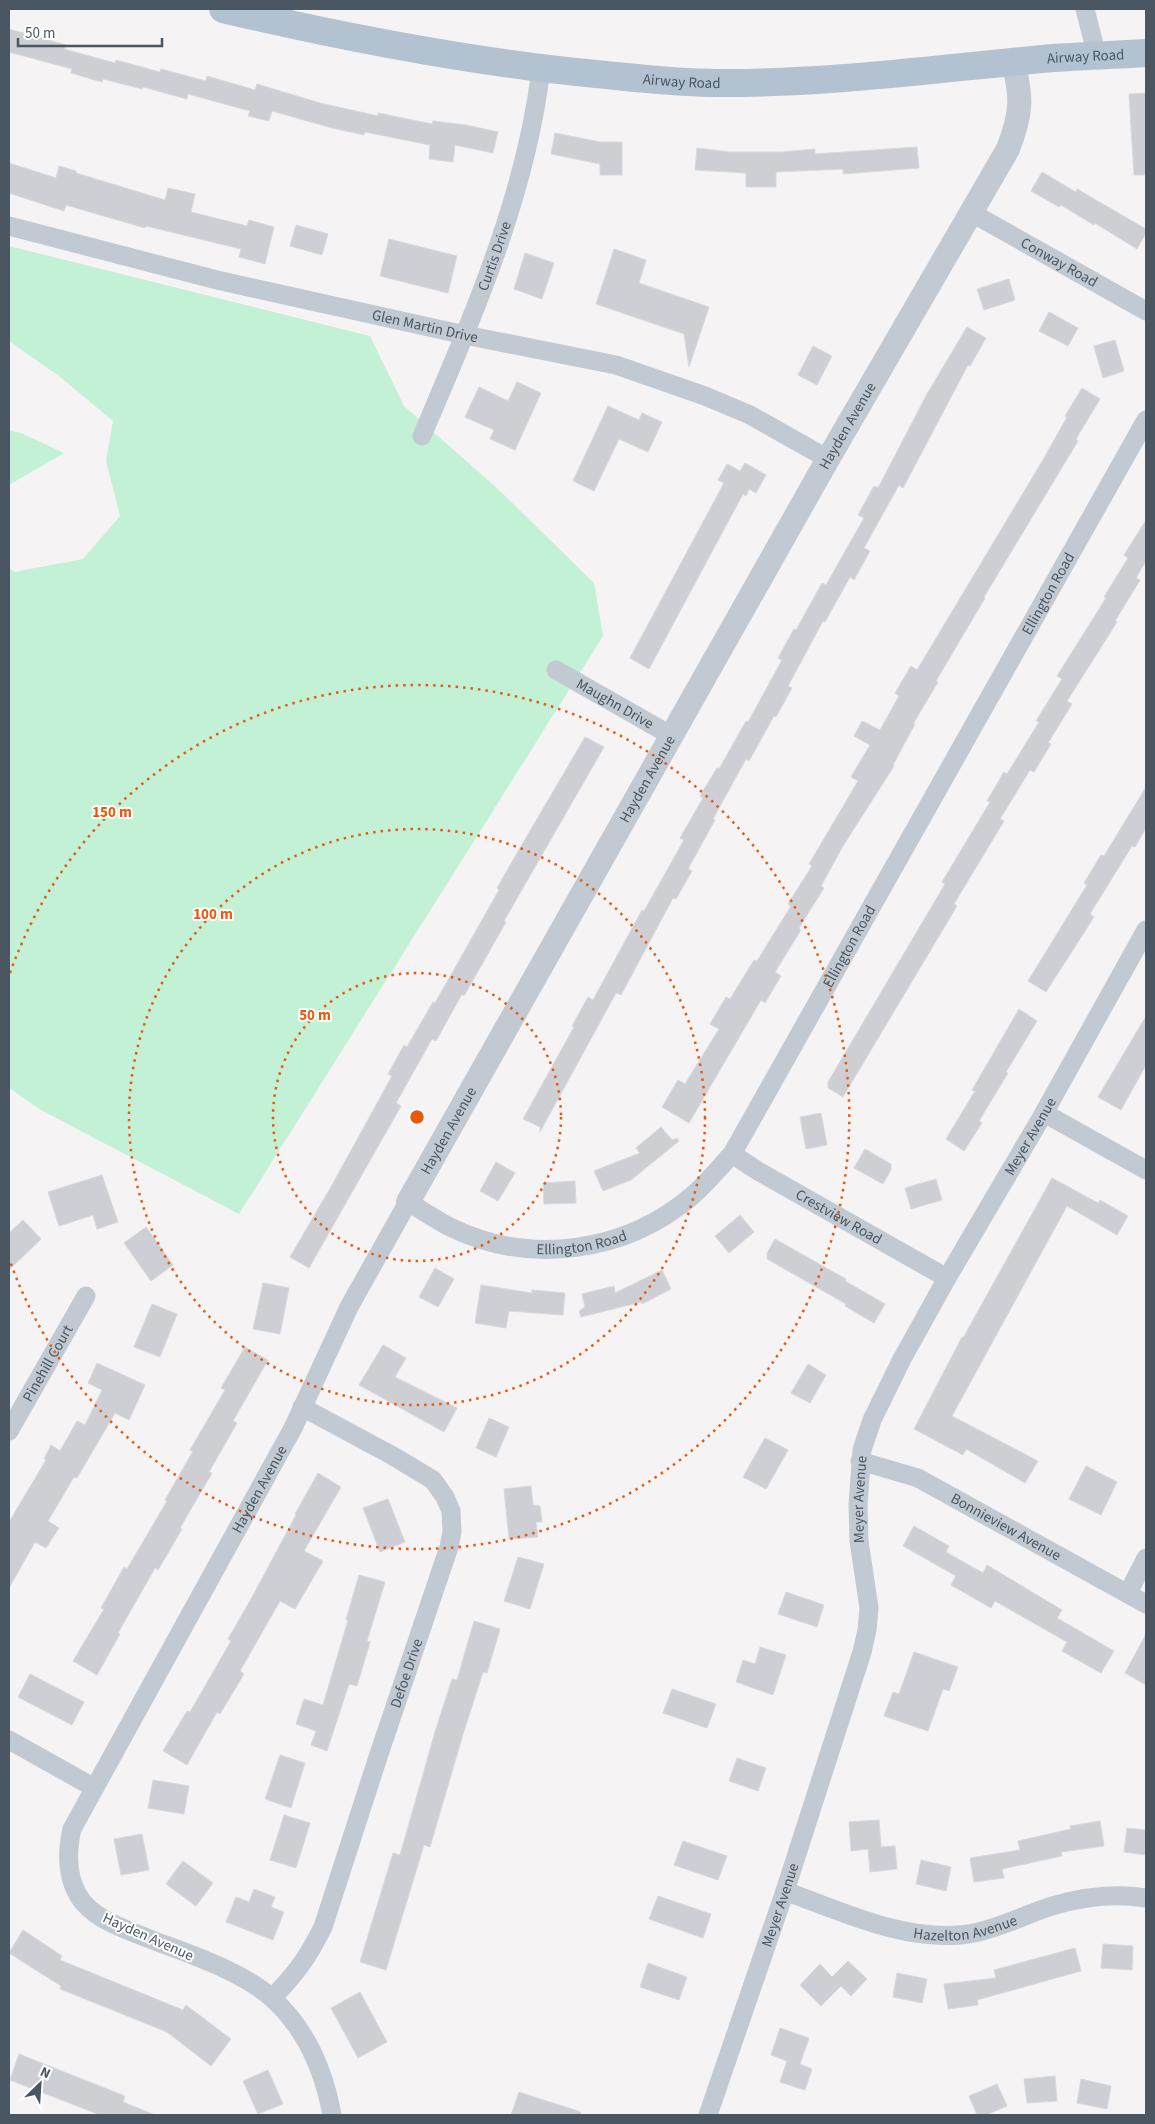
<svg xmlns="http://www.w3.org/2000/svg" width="1155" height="2124" font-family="'Source Sans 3',sans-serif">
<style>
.green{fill:#c3f1d5}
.building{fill:#cdcfd5;stroke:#d7d9de}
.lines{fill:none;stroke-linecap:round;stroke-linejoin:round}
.minor{stroke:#c1cad2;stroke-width:19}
.tertiary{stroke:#c1cad2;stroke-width:24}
.primary{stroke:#b3c2d1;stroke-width:28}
.ring{fill:none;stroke:#e8590c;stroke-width:2.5;stroke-dasharray:2.5 5}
.labels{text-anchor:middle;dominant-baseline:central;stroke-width:4;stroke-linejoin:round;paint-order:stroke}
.street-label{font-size:15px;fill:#4a5661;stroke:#fff}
.centre{fill:#e8590c;stroke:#fff;stroke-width:2.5}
.ring-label{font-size:15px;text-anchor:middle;font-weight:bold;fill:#e8590c;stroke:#fff;stroke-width:4;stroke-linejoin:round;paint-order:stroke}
</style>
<rect width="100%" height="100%" fill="#f5f3f3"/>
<g class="green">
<path d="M9 246 370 336 404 406 499 490 594 583 603 636 239 1214 41 1110 9 1088V568L14 572 83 559 120 516 106 461 113 421 59 376 9 341Z"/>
<path d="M9 430 21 433 64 453 9 485Z"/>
</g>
<g class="building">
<path d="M9 29 66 45 64 49 115 63 116 60 160 72 161 69 206 81 207 76 255 90 257 84 320 103 378 116V113L432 124 433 121 466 125 498 132 493 153 455 145 453 162 429 159 430 145 365 132 364 135 332 128 272 111 269 121 248 116 250 111 188 94 187 99 143 87 142 89 103 79 102 82 71 73 72 69 9 52Z"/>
<path d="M1146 93V175H1134L1129 94Z"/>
<path d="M555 133 600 142H622V175H600V164L551 154Z"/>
<path d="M917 147 919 168 843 174V169L776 172V187H746V173L695 170 697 148 729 152H782L815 149V154Z"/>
<path d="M9 163 56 178 59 166 76 171V173L165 200 168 188 195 194 191 212 247 226 249 220 274 227 265 264 239 257 241 249 146 226 145 228 66 205 64 211 9 193Z"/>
<path d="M1042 172 1076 192 1077 189 1146 229V233L1137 249 1095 223 1094 225 1061 205 1059 207 1031 191Z"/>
<path d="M296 225 328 234 322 255 290 246Z"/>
<path d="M389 239 457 256 448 293 380 276Z"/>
<path d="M614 249 646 260 639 283 709 307 689 367 684 334 596 304Z"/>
<path d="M525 253 554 263 542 299 514 289Z"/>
<path d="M1009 279 1015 300 984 310 977 289Z"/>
<path d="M1049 312 1078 328 1068 346 1039 331Z"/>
<path d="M967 327 986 338 970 366 968 365 903 488 899 485 864 548 870 551 854 580 850 577 825 622 823 621 788 686 792 688 776 717 774 716 749 761 746 759 713 819 715 820 688 869 692 871 676 899 673 898 621 995 616 993 540 1132V1127L523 1119 574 1027 572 1026 588 997 593 1000 642 910 644 911 684 840 680 838 703 798 700 796 717 768 719 769 746 721 748 722 782 660 778 658 794 629 796 630 822 583 826 585 864 518 858 515 874 486 878 488 927 394Z"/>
<path d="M1115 340 1124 371 1103 378 1094 346Z"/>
<path d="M813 346 832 356 817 385 798 375Z"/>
<path d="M517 382 541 393 515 450 490 439 494 430 465 417 479 387 508 401Z"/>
<path d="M1082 388 1100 399 1076 439 1078 441 984 597 985 598 936 681 938 682 913 724H915L893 765 894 766 843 846 821 886 824 888 799 928 801 930 775 972 781 976 765 1003 761 1000 689 1123 662 1107 678 1080 685 1084 719 1029 710 1024 726 997 730 999 754 960 757 961 791 906 788 904 812 866 809 864 858 781 851 777 870 745 854 736 862 721 880 730 899 696 895 693 911 666 917 670 1044 458 1067 417 1065 416Z"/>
<path d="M608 406 639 420 642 413 662 422 648 452 619 439 594 491 573 481Z"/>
<path d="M745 463 766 475 756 493 749 489 746 496 743 494 649 669 630 658 724 483 718 480 727 464 740 471Z"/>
<path d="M1146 520V561L1136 578 1140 580 1115 621 1117 622 1067 701 1072 704 1048 743 1051 744 1034 772 1030 770 1000 819 1004 821 954 904 957 906 843 1097 828 1088V1082L945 884 942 882 990 802 987 801 1004 772 1007 774 1039 722 1036 721 1062 679 1057 676 1106 598 1104 597 1128 558 1124 555Z"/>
<path d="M585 737 604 747 504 921 506 922 464 996 462 994 436 1041 432 1039 396 1103 401 1106 376 1150 309 1268 290 1257 332 1185 392 1076 388 1074 404 1045 407 1047 433 1002 435 1003 499 890 497 888 513 860Z"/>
<path d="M1146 787V828L1135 847 1132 846 1090 914 1094 917 1046 992 1028 981 1087 885 1084 883 1101 855 1104 856Z"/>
<path d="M1019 1009 1037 1021 1006 1072 1008 1073 979 1121 982 1123 964 1151 946 1139 975 1091 972 1090Z"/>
<path d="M1146 1016V1065L1121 1110 1098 1097Z"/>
<path d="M821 1113 827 1145 806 1149 800 1117Z"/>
<path d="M661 1127 672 1140 677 1138 679 1141 631 1180 603 1191 594 1171 640 1153 636 1148Z"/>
<path d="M865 1149 891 1164V1170L883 1184 854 1168Z"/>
<path d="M496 1162 515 1173 498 1201 480 1191Z"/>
<path d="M102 1175 118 1222 97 1229 93 1215 59 1226 48 1192Z"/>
<path d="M1052 1178 1098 1203 1100 1200 1128 1216 1117 1235 1067 1206 952 1416 1038 1461 1025 1483 966 1449 963 1455 914 1429 962 1337 963 1338Z"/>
<path d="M936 1179 942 1200 911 1209 905 1188Z"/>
<path d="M575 1181 576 1203 544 1204 543 1183Z"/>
<path d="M740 1215 754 1232 729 1253 715 1236Z"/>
<path d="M23 1220 41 1239 9 1270V1233Z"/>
<path d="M146 1227 173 1265 151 1281 124 1243Z"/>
<path d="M775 1239 846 1279 845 1281 885 1304 874 1323 845 1306 846 1304 767 1259V1253Z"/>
<path d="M435 1268 454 1279 438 1307 419 1297Z"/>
<path d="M662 1270 671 1289 642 1304 641 1302 581 1317 579 1311 585 1307 582 1294 614 1286 615 1293Z"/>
<path d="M263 1283 289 1288 280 1334 253 1329Z"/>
<path d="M481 1285 532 1293V1290L565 1293 563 1315 509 1311 506 1328 475 1323Z"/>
<path d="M152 1304 177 1314 160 1357 134 1347Z"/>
<path d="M383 1345 406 1358 395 1377 457 1408 444 1432 359 1385Z"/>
<path d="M245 1347 268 1360 233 1421 237 1423 209 1472 212 1473 180 1528 182 1529 158 1570 155 1568 118 1633 120 1634 97 1675 73 1661 104 1609 101 1608 124 1567 127 1569 167 1501 165 1500 193 1451 190 1450 225 1390 221 1388Z"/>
<path d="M97 1363 145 1385 129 1420 115 1413 77 1478 74 1477 48 1521 59 1528 46 1548 35 1542 9 1588V1522L46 1460 44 1459 51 1445 60 1451 77 1421 85 1425 102 1390 88 1383Z"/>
<path d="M808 1364 826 1375 810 1403 791 1393Z"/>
<path d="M489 1418 509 1427 496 1457 476 1448Z"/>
<path d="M765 1438 788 1450 766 1489 743 1477Z"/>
<path d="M1086 1466 1117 1482 1101 1515 1069 1499Z"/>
<path d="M318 1473 341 1487 304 1551 323 1561 295 1609 280 1601 240 1671 244 1674 220 1714 217 1712 187 1765 163 1751 187 1711 190 1712 231 1641 228 1639 251 1599 296 1515 295 1514Z"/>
<path d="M531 1486 533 1505 540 1506 542 1522H536L538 1537 509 1539 504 1489Z"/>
<path d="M388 1499 405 1542 380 1552 363 1508Z"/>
<path d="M914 1526 949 1546 946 1552 983 1573 987 1565 1062 1610 1057 1618 1114 1651 1101 1673 1062 1651 1067 1642 995 1601 991 1608 951 1585 956 1576 903 1546Z"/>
<path d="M518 1557 544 1564 530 1609 504 1601Z"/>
<path d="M359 1575 385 1582 367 1641 370 1642 357 1686 349 1684 327 1751 311 1745 316 1731 296 1724 304 1699 323 1705 348 1620H346Z"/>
<path d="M786 1592 824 1605 817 1627 778 1614Z"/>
<path d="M474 1621 500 1629 487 1673 483 1672 464 1731 430 1847 424 1845 386 1970 360 1962 393 1853 400 1855 435 1732 452 1679 457 1680Z"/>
<path d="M1146 1634V1685L1125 1673Z"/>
<path d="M760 1647 786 1655 773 1695 736 1682 743 1660 755 1664Z"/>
<path d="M914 1652 958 1667 949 1691 943 1689 928 1731 884 1716 893 1692 899 1694Z"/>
<path d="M30 1674 84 1702 72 1725 18 1697Z"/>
<path d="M672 1689 716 1704 707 1728 663 1713Z"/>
<path d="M280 1755 305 1763 291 1808 265 1799Z"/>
<path d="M737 1758 766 1768 758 1791 729 1781Z"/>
<path d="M153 1780 189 1786 184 1814 148 1808Z"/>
<path d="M284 1815 310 1823 296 1868 270 1860Z"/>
<path d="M879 1820 881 1847 895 1846 897 1869 870 1872 868 1849 851 1851 849 1822Z"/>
<path d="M1100 1821 1104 1846 1061 1852 1062 1856 1002 1869 1004 1878 974 1882 970 1858 1020 1850 1018 1841 1071 1829 1070 1826Z"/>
<path d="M1127 1828 1146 1830V1855L1124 1852Z"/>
<path d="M142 1834 149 1870 121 1875 114 1839Z"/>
<path d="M683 1841 727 1856 718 1880 674 1865Z"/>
<path d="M921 1860 951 1867 946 1891 916 1884Z"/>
<path d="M183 1861 213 1883 196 1906 166 1884Z"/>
<path d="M254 1889 275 1897 271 1907 284 1912 273 1940 226 1922 236 1897 249 1902Z"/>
<path d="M658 1896 711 1914 703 1938 649 1919Z"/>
<path d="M23 1930 62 1956 60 1960 183 2010 186 2005 231 2039 211 2066 167 2032 60 1989 61 1986 9 1953Z"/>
<path d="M1103 1944 1133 1946 1132 1970 1101 1968Z"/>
<path d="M1075 1948 1081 1971 977 2000 978 2005 948 2009 944 1984 996 1978 994 1970Z"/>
<path d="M848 1961 867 1979 851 1996 841 1986 821 2006 800 1985 820 1964 832 1977Z"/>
<path d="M648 1963 687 1977 679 2000 640 1987Z"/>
<path d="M897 1973 927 1979 922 2003 893 1997Z"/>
<path d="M360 1992 387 2042 358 2058 331 2008Z"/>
<path d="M780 2028 809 2038 800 2064 812 2069 805 2090 780 2082 787 2061 771 2055Z"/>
<path d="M19 2054 125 2096 123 2102 155 2115H100L10 2080Z"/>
<path d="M268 2070 283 2104 258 2114 243 2081Z"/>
<path d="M1055 2076 1057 2101 1027 2103 1024 2079Z"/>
<path d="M1081 2079 1111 2086 1107 2109 1077 2103Z"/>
<path d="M997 2084 1007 2106 986 2115H977L969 2096Z"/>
<path d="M519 2092 581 2112 580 2115H511Z"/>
</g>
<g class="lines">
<g class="minor">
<path d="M1085 9 1097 56"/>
<path id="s1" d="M972 213 1146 311"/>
<path id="s2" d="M9 226 217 280 465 335 616 365 705 396 750 415 828 459"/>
<path id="s3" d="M422 436C472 318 526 197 541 69"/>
<path id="s4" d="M556 670 672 736"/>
<path d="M1044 1113 1146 1170"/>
<path id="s5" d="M732 1154 758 1171 947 1278"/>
<path id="s6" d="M9 1431 86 1296"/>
<path id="s7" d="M860 1461 918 1478 1146 1604"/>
<path d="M1128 1593 1146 1558"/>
<path d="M9 1740 93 1787"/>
<path id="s8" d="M785 1891C843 1912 906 1943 969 1934 998 1929 1024 1915 1052 1906 1082 1897 1115 1893 1146 1898"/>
<path id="s9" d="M272 1998C296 1974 308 1957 323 1927L379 1754 449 1547 452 1532 451 1511 445 1497 433 1480 393 1456 302 1407"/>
<path id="s10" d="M332 2115C324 2071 307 2030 273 1999 243 1971 186 1953 147 1938 123 1928 92 1919 78 1895 66 1874 67 1851 72 1829L293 1428 349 1307 408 1202C422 1210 436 1220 450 1227 529 1266 626 1253 693 1195 707 1183 719 1168 732 1154L1146 420"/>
<path id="s11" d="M708 2115 785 1891 862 1652 867 1630 869 1608 859 1541 858 1505 862 1450 872 1420 902 1359 947 1278 1044 1113 1146 930"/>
</g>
<path class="tertiary" id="s12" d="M408 1202 828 459 1008 149C1021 115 1023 98 1013 63"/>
<path class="primary" id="s13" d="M223 9C346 38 470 62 596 74 636 78 676 83 717 83 830 84 941 68 1053 58 1084 56 1115 55 1146 53"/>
</g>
<g class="ring">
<circle cx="417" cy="1117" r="144"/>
<circle cx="417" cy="1117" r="288"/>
<path d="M10 973A432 432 0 1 1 10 1261"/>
</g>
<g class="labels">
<g class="street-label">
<text stroke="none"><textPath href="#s13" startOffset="870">Airway Road</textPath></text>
<text stroke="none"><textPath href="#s13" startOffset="465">Airway Road</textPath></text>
<text stroke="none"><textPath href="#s3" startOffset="194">Curtis Drive</textPath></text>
<text stroke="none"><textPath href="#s1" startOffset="100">Conway Road</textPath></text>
<text stroke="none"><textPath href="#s2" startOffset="428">Glen Martin Drive</textPath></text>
<text stroke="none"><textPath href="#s12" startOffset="892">Hayden Avenue</textPath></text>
<text stroke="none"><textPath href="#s10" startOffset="2144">Ellington Road</textPath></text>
<text stroke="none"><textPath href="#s4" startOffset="68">Maughn Drive</textPath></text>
<text stroke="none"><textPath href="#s12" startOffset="486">Hayden Avenue</textPath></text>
<text stroke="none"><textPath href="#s10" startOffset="1739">Ellington Road</textPath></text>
<text stroke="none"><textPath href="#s12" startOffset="82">Hayden Avenue</textPath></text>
<text stroke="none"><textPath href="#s11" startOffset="1048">Meyer Avenue</textPath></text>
<text stroke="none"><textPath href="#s5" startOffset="124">Crestview Road</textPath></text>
<text stroke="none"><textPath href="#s10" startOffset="1320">Ellington Road</textPath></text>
<text stroke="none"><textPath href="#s6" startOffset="78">Pinehill Court</textPath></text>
<text stroke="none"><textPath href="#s10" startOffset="812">Hayden Avenue</textPath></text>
<text stroke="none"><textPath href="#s11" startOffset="642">Meyer Avenue</textPath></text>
<text stroke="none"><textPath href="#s7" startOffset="161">Bonnieview Avenue</textPath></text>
<text stroke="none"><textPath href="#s9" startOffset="355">Defoe Drive</textPath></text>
<text stroke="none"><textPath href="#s11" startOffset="222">Meyer Avenue</textPath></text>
<text stroke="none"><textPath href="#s8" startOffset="188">Hazelton Avenue</textPath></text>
<text transform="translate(148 1937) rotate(24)">Hayden Avenue</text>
</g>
</g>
<circle cx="417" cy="1117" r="8" class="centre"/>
<g class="ring-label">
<text x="112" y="817">150 m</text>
<text x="213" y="919">100 m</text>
<text x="315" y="1020">50 m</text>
</g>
<rect width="1155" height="2124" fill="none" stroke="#4a5661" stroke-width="20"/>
<g transform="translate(40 2084) rotate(25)" stroke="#ffffff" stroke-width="4" paint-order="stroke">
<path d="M0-4L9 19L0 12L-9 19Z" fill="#4a5661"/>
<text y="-8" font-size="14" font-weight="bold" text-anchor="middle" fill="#4a5661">N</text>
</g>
<path d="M18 38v8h144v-8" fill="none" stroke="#4a5661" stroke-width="2.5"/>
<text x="25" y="38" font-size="15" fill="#4a5661" stroke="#ffffff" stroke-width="4" paint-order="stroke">50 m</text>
</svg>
